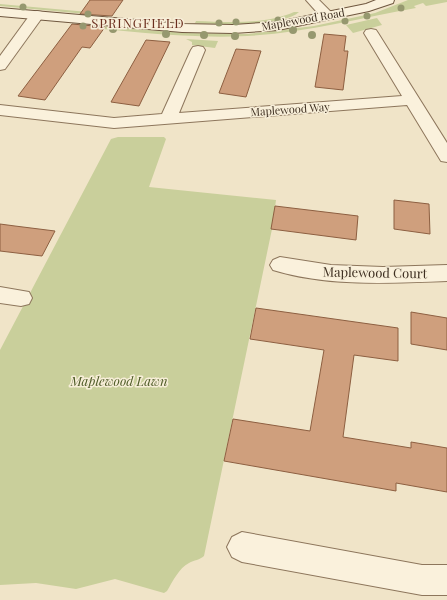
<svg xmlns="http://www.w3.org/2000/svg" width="447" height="600" font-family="'Playfair Display',serif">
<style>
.green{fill:#c9cf9b}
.building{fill:#cf9f7d;stroke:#8d5f41}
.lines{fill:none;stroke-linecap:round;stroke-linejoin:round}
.street-casing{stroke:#8d765c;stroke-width:2}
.secondary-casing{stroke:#6f573f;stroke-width:2}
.street{fill:#faf1dc;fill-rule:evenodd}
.secondary{fill:#faf1dc;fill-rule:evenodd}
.tree{fill:#96986f}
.labels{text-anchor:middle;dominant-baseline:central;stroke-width:3;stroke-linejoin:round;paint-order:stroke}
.far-street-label{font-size:11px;fill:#3d2e20;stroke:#f7eed8}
.far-quarter-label{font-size:13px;letter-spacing:1px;fill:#6b2e1e;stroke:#f7eed8}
.street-label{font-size:13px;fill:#3d2e20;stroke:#f7eed8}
.park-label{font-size:13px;font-style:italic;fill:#4d5a26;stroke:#f7eed8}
</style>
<rect width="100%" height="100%" fill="#f0e4c8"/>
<g class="green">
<path d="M408 0H447V2L426 6 423 3 414 6 416 8C360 18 304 33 247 36 188 39 129 31 71 26L72 24 185 33 248 34 314 26 375 13Z"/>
<path d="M0 4 99 13 97 15 0 6Z"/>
<path d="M294 12H299C283 27 217 25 195 23L196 21C227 22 264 25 294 12Z"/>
<path d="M377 18 382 25 353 33 346 25Z"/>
<path d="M186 39 218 41 215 48 192 45V42Z"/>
<path d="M118 137H164L166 139 149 187 276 200 272 229 204 556C200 560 194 560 189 563 179 568 173 581 167 591L164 593 115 579 76 589 36 583 0 585V350L111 139Z"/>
</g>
<g class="building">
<path d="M90 0H123L112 16 80 14Z"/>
<path d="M72 24 105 27 90 48 82 47 45 100 18 96Z"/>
<path d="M324 34 346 36 344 51H348L343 90 315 87Z"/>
<path d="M146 40 170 42 139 106 111 102Z"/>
<path d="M236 49 261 51 246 97 219 93Z"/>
<path d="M394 200 429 204 430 234 394 229Z"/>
<path d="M275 206 358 216 356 240 271 229Z"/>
<path d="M0 224 15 226 55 231 42 256 0 251Z"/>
<path d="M256 308 398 328V361L354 355 343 437 411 448V442L447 448V492L396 483V491L224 461 233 419 310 431 324 350 250 339Z"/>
<path d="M411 312 447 318V350L411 344Z"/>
</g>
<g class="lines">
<g class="street-casing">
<g id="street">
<path d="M306 0H319L335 16 333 19H323Z"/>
<path d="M37 11 42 12 44 15 5 69 0 70V56L32 12Z"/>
<path d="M371 29 376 30 378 33 447 143V162L441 161 407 105 114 128 0 115V105L114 118 162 114 191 50 193 47 198 46 203 47 205 50 179 113 402 96 364 33 366 30Z"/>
<path d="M280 257 331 265 383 267 447 265V281C390 283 328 287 273 270L270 265 273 260Z"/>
<path d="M0 287 29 292 32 298 29 304 21 306 0 303Z"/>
<path d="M242 532 422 565H447V595H422L242 562 232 557 227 547 232 537Z"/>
</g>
</g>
<g class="secondary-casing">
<path id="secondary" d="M376 0H394L393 3 369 11 278 30 233 33 182 32 0 16V8L182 24 233 25 278 22 366 4Z"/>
</g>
<use href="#street" class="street"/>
<use href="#secondary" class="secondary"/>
</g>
<g class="tree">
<circle cx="23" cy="7" r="3.5"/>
<circle cx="401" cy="8" r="3.5"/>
<circle cx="88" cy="14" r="3.5"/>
<circle cx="367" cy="16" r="3.5"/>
<circle cx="278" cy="20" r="3.5"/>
<circle cx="345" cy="21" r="3.5"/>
<circle cx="236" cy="22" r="3.5"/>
<circle cx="219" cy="23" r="3.5"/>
<circle cx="83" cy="26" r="3.5"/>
<circle cx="113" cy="29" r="4"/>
<circle cx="293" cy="30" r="4"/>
<circle cx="166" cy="34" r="4"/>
<circle cx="204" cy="35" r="4"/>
<circle cx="312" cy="35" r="4"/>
<circle cx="235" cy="36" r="4"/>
</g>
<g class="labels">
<g class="far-street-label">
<text transform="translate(303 19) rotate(-10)">Maplewood Road</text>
<text transform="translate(290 109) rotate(-4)">Maplewood Way</text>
</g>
<g class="far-quarter-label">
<text x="138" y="22">SPRINGFIELD</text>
</g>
<g class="street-label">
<text transform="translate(375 272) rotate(1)">Maplewood Court</text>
</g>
<g class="park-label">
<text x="119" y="380">Maplewood Lawn</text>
</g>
</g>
</svg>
